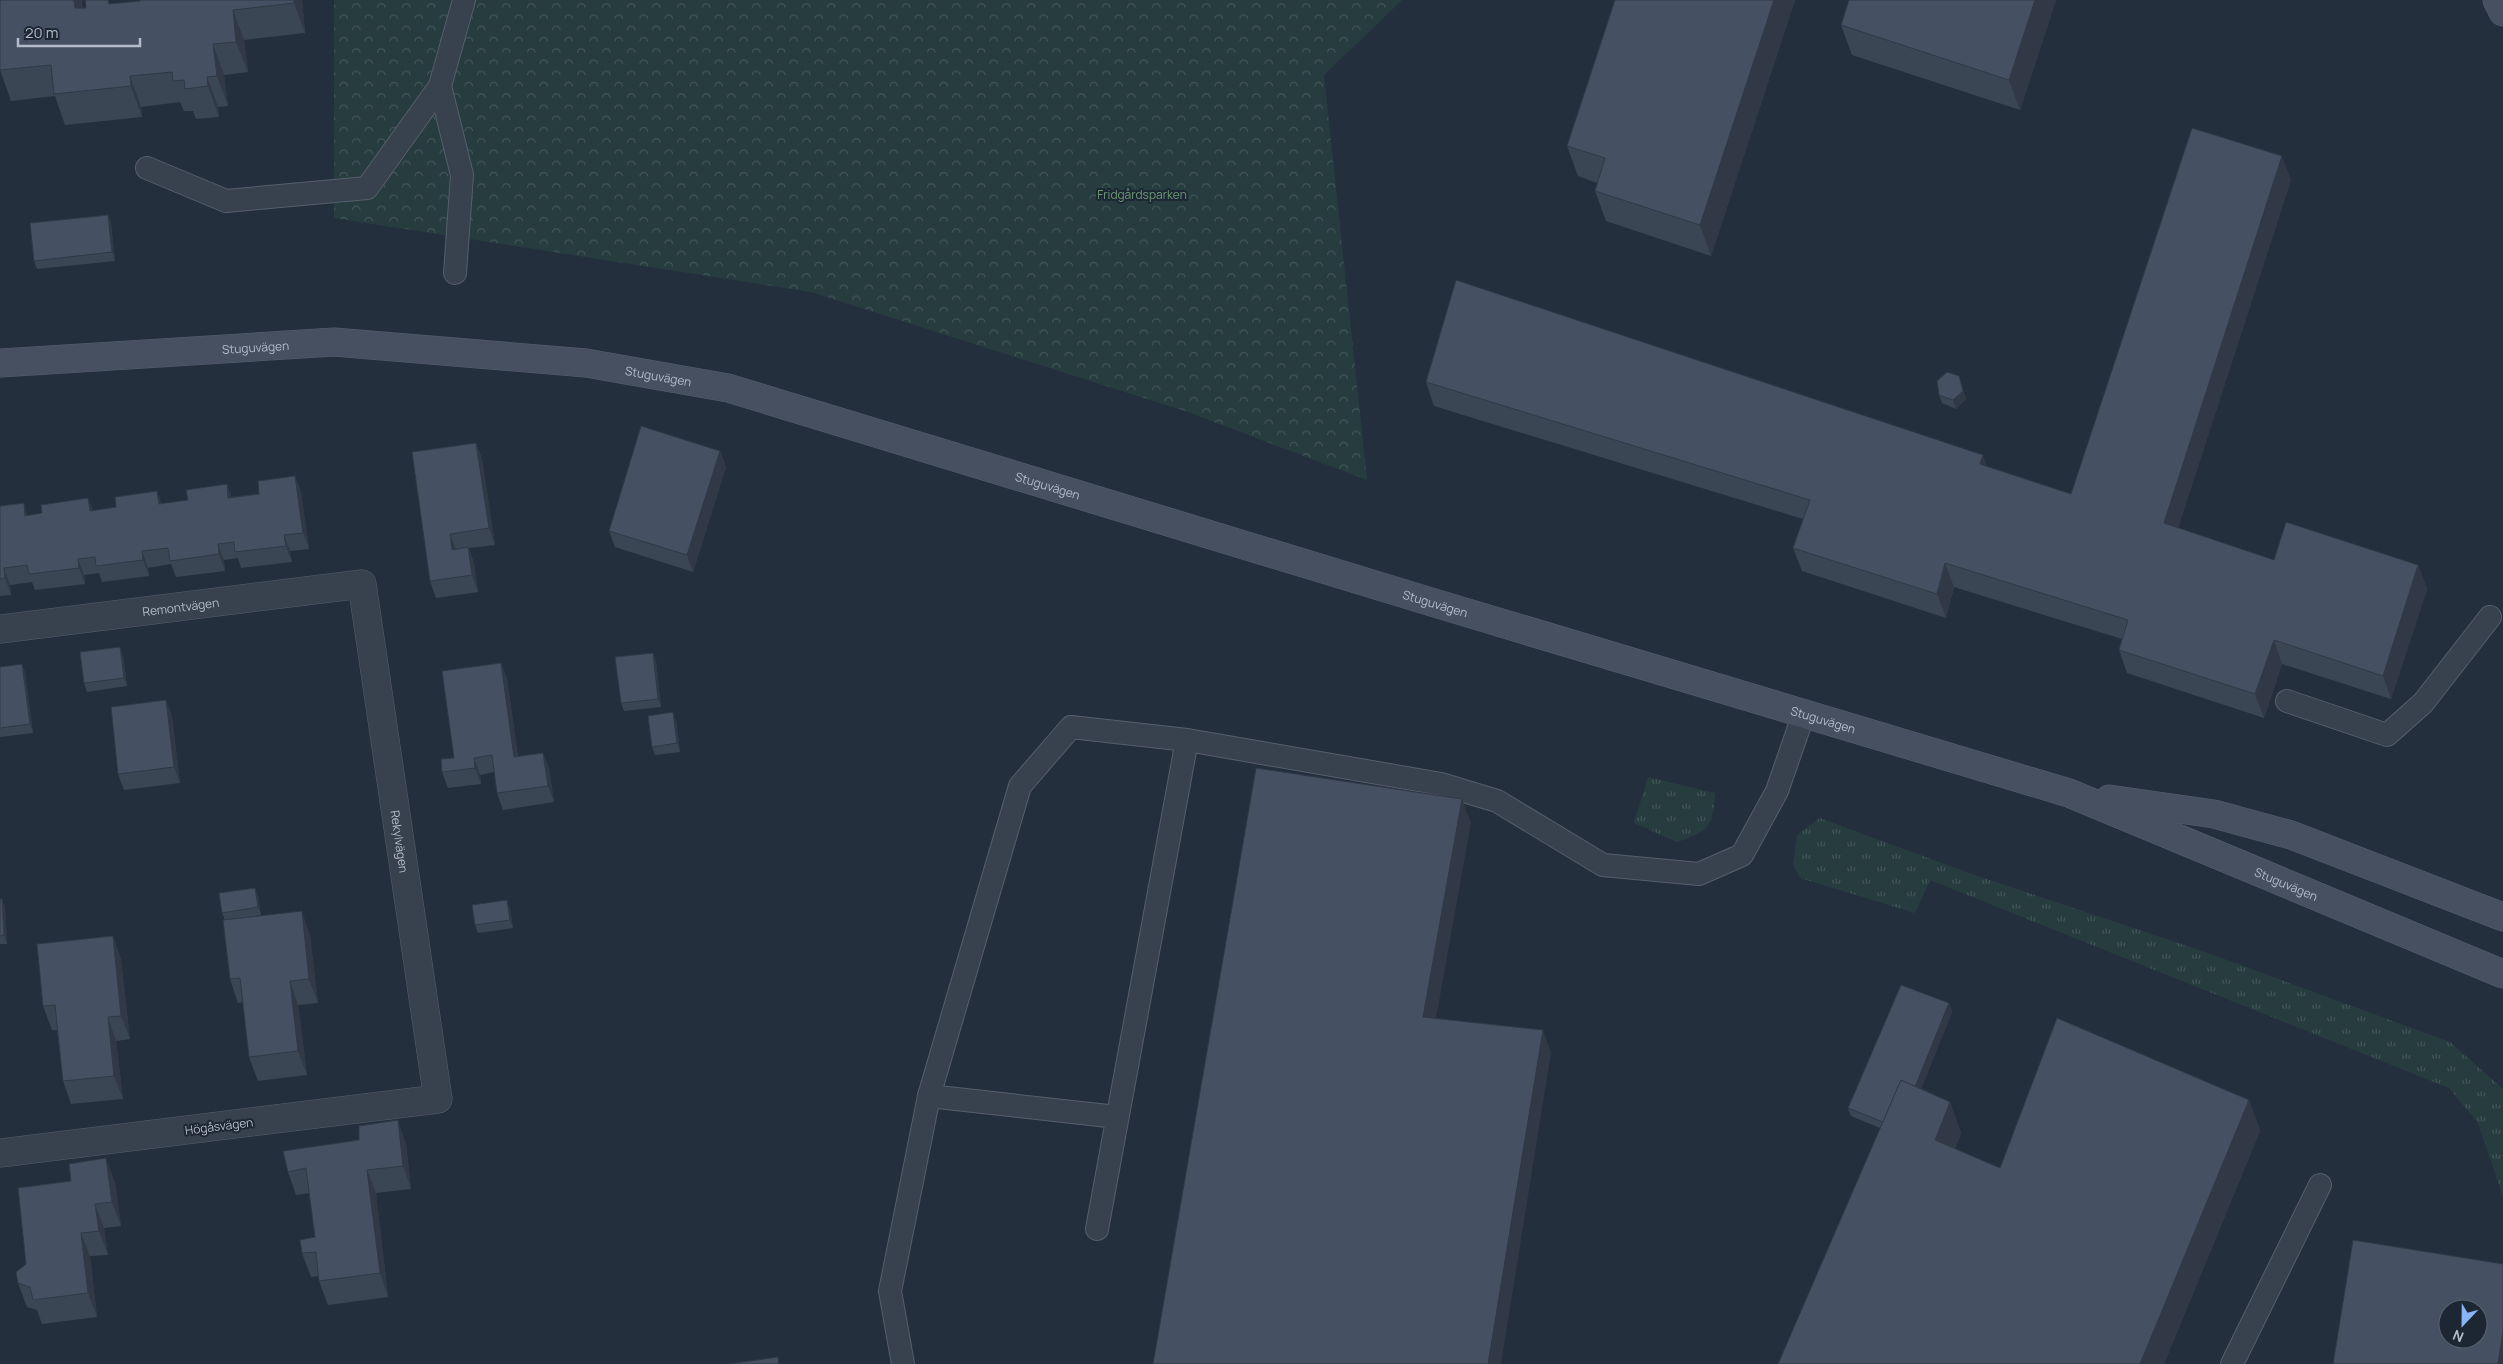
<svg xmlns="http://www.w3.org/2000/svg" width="2503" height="1364" font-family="Manrope,sans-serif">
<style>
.grass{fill:url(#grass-tufts)}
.park{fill:url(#park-crowns)}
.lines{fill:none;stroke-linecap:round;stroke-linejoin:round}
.lane-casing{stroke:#565f6c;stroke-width:24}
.street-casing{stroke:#565f6c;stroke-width:29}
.secondary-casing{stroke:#565f6c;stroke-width:29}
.lane{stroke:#38414e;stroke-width:22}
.street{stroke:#38414e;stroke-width:28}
.secondary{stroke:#465061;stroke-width:28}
.wall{fill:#3b4654}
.shaded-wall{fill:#303945}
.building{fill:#455162;stroke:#303945;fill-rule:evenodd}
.labels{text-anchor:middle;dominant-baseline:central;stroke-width:4;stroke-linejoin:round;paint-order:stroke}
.park-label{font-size:12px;fill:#6b9a76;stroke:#1d2633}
.street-label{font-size:12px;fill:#b4bcc9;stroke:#1d2633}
</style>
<defs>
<pattern id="grass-tufts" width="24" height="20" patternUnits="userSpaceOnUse" patternTransform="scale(1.25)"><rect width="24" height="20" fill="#263c3f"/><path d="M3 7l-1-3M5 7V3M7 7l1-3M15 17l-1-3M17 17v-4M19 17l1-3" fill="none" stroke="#435659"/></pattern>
<pattern id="park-crowns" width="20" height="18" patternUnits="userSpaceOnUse" patternTransform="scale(1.25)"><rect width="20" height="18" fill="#263c3f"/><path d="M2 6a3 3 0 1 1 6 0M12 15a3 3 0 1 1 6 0" fill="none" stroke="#435659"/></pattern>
</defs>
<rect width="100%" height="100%" fill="#242f3e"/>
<g class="grass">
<path d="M1648 777 1715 793C1713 827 1709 831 1677 842L1634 823Z"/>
<path d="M1820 818 1966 872 2205 952 2450 1042 2503 1089V1197L2478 1123 2449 1088 1930 880 1915 913 1800 878 1793 864 1797 835Z"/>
</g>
<path class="park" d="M334 0H1402L1324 75 1367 480 1188 412 811 292 334 218Z"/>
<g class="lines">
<g class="lane-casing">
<g id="lane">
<path d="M440 86 462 175 455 273"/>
<path d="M147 168 226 201 367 188 440 86 464 0"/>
<path d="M2287 701 2387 735 2423 703 2490 617"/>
<path d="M929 1096 1117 1117"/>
<path d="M1097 1229 1187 740 1441 784 1497 801 1603 865 1699 874 1742 855 1777 791 1804 713"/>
<path d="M903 1364 890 1291 929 1096 1020 786 1071 727 1187 740"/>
<path d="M2232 1364 2320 1185"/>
</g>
</g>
<g class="street-casing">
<g id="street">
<path id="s1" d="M0 629 362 584 438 1099 0 1153"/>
</g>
</g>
<g class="secondary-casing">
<g id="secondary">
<path d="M2497 0 2503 12"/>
<path id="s2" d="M0 363 334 342 586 363 728 388 1428 601 2069 793 2503 974"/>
<path d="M2109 799 2214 814 2291 835 2503 917"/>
</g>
</g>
<use href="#lane" class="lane"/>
<use href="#street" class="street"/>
<use href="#secondary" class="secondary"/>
</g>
<g class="wall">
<path d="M0 0H82V8L111 4 302 0 305 33 244 40 248 72 224 75 228 106 218 107 219 117 196 119 193 111H184L180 102 141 107 142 117 65 125 55 96 11 101 0 70Z"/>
<path d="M1795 0 1711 256 1606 221 1595 191 1597 183 1578 176 1567 146Z"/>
<path d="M1849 0H2056L2020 110 1852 55 1841 25Z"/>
<path d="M2291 180 2178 528 2274 560 2418 565 2427 589 2391 699 2282 664 2264 718 2127 673 2119 650 2122 639 1954 587 1946 618 1802 571 1793 548 1803 519 1434 406 1426 382 1987 467 2071 494Z"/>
<path d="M108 215 111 224 115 261 37 269 34 261Z"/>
<path d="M1959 376 1966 399 1956 409 1942 403 1939 395Z"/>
<path d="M476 443 482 459 495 545 469 548 474 564 478 592 436 598 430 581Z"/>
<path d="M720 451 726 467 693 572 615 547 609 531Z"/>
<path d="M295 476 301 492 309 549 290 551 292 562 241 568 238 558 224 560 225 571 176 577 171 564 148 568 149 576 102 582 99 573 84 575 85 584 35 590 32 582 10 585 11 595 0 596V506L28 515 42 513 88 498 93 511 116 507 157 491 161 504 188 500 227 484 231 497 259 494Z"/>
<path d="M120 647 123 656 127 686 87 692 84 683Z"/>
<path d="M653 653 656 661 661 707 624 711 621 703Z"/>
<path d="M501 663 507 679 518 757 543 753 549 769 554 802 503 810 497 793 494 772 480 775 481 784 448 788 442 772 454 758Z"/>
<path d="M22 664 25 673 33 733 0 737V667Z"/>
<path d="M166 700 172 717 180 783 124 790 118 774Z"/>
<path d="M676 721 680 752 655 755 652 747Z"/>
<path d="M258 896 261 915 247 918 310 935 318 1003 298 1005 307 1075 258 1081 249 1057 243 1002 238 1003 230 979 225 920 222 913Z"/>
<path d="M0 899 5 907 7 944H0Z"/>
<path d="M510 909 513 928 478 933 475 925Z"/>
<path d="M113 936 121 960 130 1039 116 1041 123 1099 71 1104 63 1081 57 1030H52L43 1006Z"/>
<path d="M1949 1003 1952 1012 1921 1089 1950 1102 1961 1133 1955 1149 2000 1168 2249 1100 2260 1131 2164 1364 1880 1128 1851 1116 1848 1108Z"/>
<path d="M406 1144 411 1189 376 1193 388 1297 328 1305 319 1281V1276L311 1277 302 1253 315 1237 309 1193 296 1195 288 1172Z"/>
<path d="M71 1181 115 1182 121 1226 104 1228 108 1255 90 1256 97 1317 42 1324 37 1310 27 1307 18 1283 26 1264Z"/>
</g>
<g class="shaded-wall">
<path d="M74 0H82L86 39 75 8Z"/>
<path d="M294 0H302L305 33 294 3Z"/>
<path d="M1774 0H1795L1711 256 1700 225Z"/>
<path d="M2035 0H2056L2020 110 2009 80Z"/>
<path d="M233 10 244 40 248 72 236 42Z"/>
<path d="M213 44 224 75 228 106 217 76Z"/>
<path d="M130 76 141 107 142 117 131 86Z"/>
<path d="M207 77 218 107 219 117 208 86Z"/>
<path d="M2282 156 2291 180 2172 547 2164 523Z"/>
<path d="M108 215 111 224 115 261 112 252Z"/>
<path d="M1959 376 1966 399 1956 409 1953 400Z"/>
<path d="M476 443 482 459 495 545 489 528Z"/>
<path d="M720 451 726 467 693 572 687 555Z"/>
<path d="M1983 455 1991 479 1980 464Z"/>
<path d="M295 476 301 492 309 549 303 533Z"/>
<path d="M227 484 233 501 228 498Z"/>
<path d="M157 491 163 507 159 504Z"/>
<path d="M88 498 94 515 90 511Z"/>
<path d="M24 503 29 520 25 516Z"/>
<path d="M450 534 456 550H452Z"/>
<path d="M284 535 290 551 292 562 286 546Z"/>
<path d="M218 544 224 560 225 571 219 554Z"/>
<path d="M468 547 474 564 478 592 472 575Z"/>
<path d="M142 551 148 568 149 576 143 560Z"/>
<path d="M78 559 84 575 85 584 79 568Z"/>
<path d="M1945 563 1954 587 1946 618 1937 594Z"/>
<path d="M2418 565 2427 589 2391 699 2383 676Z"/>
<path d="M4 568 10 585 11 595 5 578Z"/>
<path d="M2274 640 2282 664 2264 718 2255 694Z"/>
<path d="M120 647 123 656 127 686 124 678Z"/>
<path d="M653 653 656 661 661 707 658 699Z"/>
<path d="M501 663 507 679 520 774 514 757Z"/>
<path d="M22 664 25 673 33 733 30 724Z"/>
<path d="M166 700 172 717 180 783 174 767Z"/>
<path d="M673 712 676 721 680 752 677 743Z"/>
<path d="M543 753 549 769 554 802 548 786Z"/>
<path d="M474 758 480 775 481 784 475 768Z"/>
<path d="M1462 799 1471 823 1432 1041 1423 1017Z"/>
<path d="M255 888 258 896 261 915 258 907Z"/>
<path d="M2 899 5 907 7 944 4 935Z"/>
<path d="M507 900 510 909 513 928 510 920Z"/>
<path d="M302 911 310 935 318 1003 309 979Z"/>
<path d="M113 936 121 960 130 1039 121 1016Z"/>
<path d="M290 981 298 1005 307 1075 298 1051Z"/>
<path d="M1949 1003 1952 1012 1912 1111 1895 1128Z"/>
<path d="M108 1017 116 1041 123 1099 114 1076Z"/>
<path d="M1543 1030 1551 1053 1501 1364H1488Z"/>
<path d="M2249 1100 2260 1131 2164 1364H2140Z"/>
<path d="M1950 1102 1961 1133 1946 1171 1935 1140Z"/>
<path d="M398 1120 406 1144 411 1189 403 1166Z"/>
<path d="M106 1158 115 1182 121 1226 112 1202Z"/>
<path d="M367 1170 376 1193 388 1297 380 1273Z"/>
<path d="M95 1204 104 1228 108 1255 99 1231Z"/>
<path d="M81 1233 90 1256 97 1317 88 1293Z"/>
<path d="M2503 1331V1364H2498Z"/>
</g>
<g class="building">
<path d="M0 0H74L75 8H86L85 0H108L109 4 140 1V0H294V3L233 10 236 42 213 44 217 76 207 77 208 86 185 89 184 80 173 81 172 72 130 76 131 86 54 94 51 65 0 70Z"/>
<path d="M1615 0H1774L1700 225 1595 191 1605 158 1567 146Z"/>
<path d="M1849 0H2035L2009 80 1841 25Z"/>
<path d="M2192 128 2282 156 2164 523 2274 560 2286 522 2418 565 2383 676 2274 640 2255 694 2119 650 2128 620 1945 563 1937 594 1793 548 1810 500 1426 382 1456 280 1983 455 1980 464 2071 494Z"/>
<path d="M108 215 112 252 34 261 30 223Z"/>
<path d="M1947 372 1959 376 1963 391 1953 400 1939 395 1937 381Z"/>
<path d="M641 426 720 451 687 555 609 531Z"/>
<path d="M476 443 489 528 450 534 452 550 468 547 472 575 430 581 412 452Z"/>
<path d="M295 476 303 533 284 535 286 546 235 552 234 542 218 544 219 554 170 561 168 548 142 551 143 560 96 566 95 557 78 559 79 568 29 574 27 565 4 568 5 578 0 579V506L24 503 25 516 42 513 41 505 88 498 90 511 116 507 115 497 157 491 159 504 188 500 186 490 227 484 228 498 259 494 258 481Z"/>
<path d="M120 647 124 678 84 683 80 652Z"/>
<path d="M653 653 658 699 621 703 615 657Z"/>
<path d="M501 663 514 757 543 753 548 786 497 793 492 755 474 758 475 768 442 772 441 759 454 758 442 671Z"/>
<path d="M22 664 30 724 0 728V667Z"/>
<path d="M166 700 174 767 118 774 111 707Z"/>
<path d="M673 712 677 743 652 747 648 716Z"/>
<path d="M1256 768 1462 799 1423 1017 1543 1030 1488 1364H1153Z"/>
<path d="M255 888 258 907 222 913 219 893Z"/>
<path d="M0 899H2L4 935 0 936Z"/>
<path d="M507 900 510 920 475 925 472 905Z"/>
<path d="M302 911 309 979 290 981 298 1051 249 1057 240 978 230 979 223 920Z"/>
<path d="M113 936 121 1016 108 1017 114 1076 63 1081 55 1005 43 1006 37 944Z"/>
<path d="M1901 985 1949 1003 1915 1087 1901 1080 1883 1122 1848 1108Z"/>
<path d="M2057 1018 2249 1100 2140 1364H1778L1901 1080 1950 1102 1935 1140 2000 1168Z"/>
<path d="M398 1120 403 1166 367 1170 380 1273 319 1281 316 1252 302 1253 300 1240 315 1237 306 1168 288 1172 283 1151 359 1140V1126Z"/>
<path d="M106 1158 112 1202 95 1204 99 1231 81 1233 88 1293 33 1300 30 1287 18 1283 16 1272 26 1264 18 1188 71 1181 69 1164Z"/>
<path d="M2353 1240 2503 1264V1331L2498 1364H2333ZM2448 1309H2478V1339H2448Z"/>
<path d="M778 1357 779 1364H728Z"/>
</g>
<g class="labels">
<g class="park-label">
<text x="1142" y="194">Fridgårdsparken</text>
</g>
<g class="street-label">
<text stroke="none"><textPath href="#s2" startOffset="256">Stuguvägen</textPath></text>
<text stroke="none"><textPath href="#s2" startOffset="661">Stuguvägen</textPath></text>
<text stroke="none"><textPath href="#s2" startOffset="1066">Stuguvägen</textPath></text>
<text stroke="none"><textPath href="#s2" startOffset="1471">Stuguvägen</textPath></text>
<text stroke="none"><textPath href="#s1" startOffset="182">Remontvägen</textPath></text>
<text stroke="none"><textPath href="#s2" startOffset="1876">Stuguvägen</textPath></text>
<text stroke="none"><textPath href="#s1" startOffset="625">Rekylvägen</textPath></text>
<text stroke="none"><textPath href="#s2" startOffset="2368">Stuguvägen</textPath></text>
<text transform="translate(219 1126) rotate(-7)">Högåsvägen</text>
</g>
</g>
<g transform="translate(2463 1324) rotate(202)"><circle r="24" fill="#1d2633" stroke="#59626f"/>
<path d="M0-4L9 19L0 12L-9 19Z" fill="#8ab4f8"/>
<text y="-8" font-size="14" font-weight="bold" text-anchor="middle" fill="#b4bcc9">N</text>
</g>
<path d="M18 38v8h122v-8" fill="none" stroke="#b4bcc9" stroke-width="2.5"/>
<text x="25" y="38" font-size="15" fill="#b4bcc9" stroke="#1d2633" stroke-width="4" paint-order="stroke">20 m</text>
</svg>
